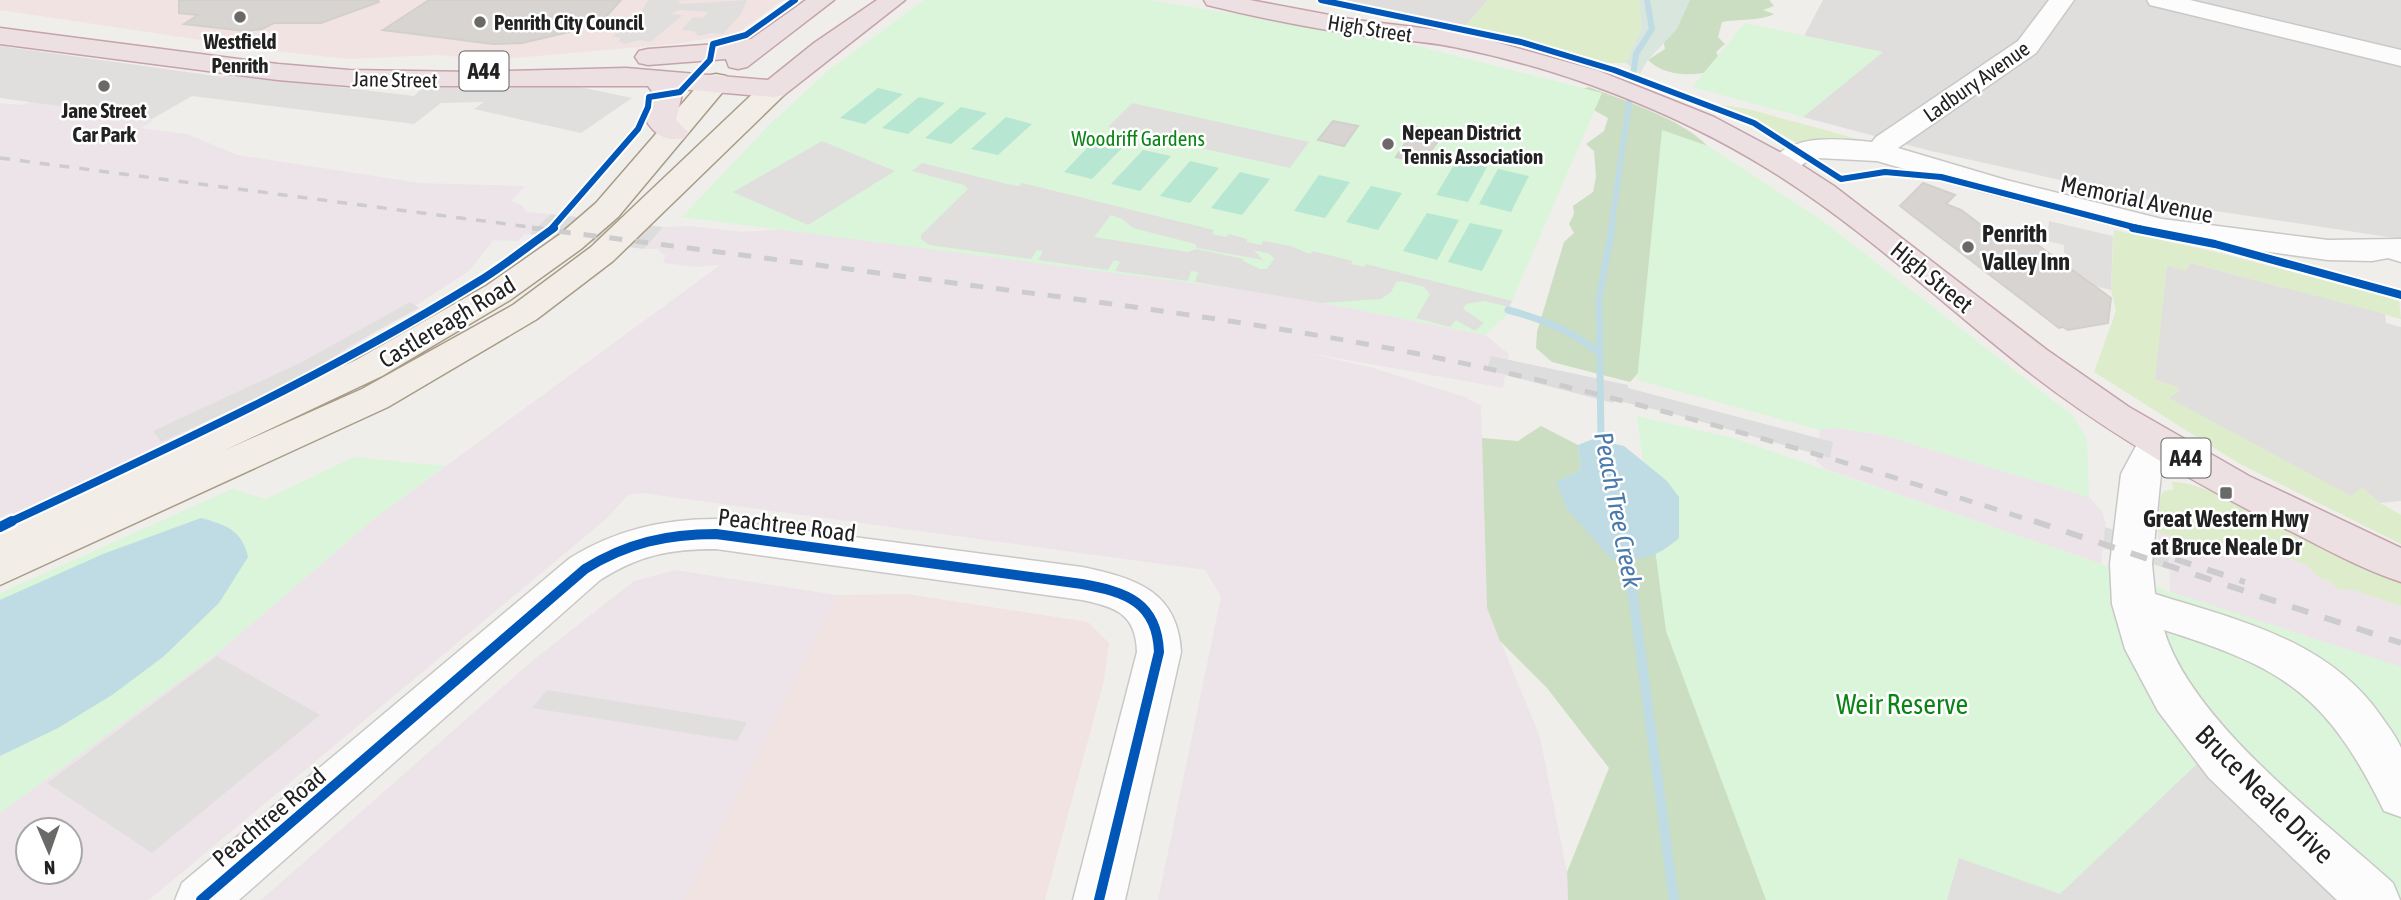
<svg xmlns="http://www.w3.org/2000/svg" width="2401" height="900" font-family="'Asap Condensed',sans-serif">
<style>
.residential{fill:#dfdedc}
.commercial{fill:#f1e3e1}
.industrial{fill:#ede4e9;fill-rule:evenodd}
.grass{fill:#ddeccb}
.forest{fill:#cbdec1}
.wetland{fill:#d9e6de}
.park{fill:#daf5da}
.pitch{fill:#b7e6d2}
.parking{fill:#e0dfde;fill-rule:evenodd}
.water{fill:#bfdbe3}
.pier{fill:#dedddd}
.lines{fill:none;stroke-linecap:round;stroke-linejoin:round}
.stream-far2{stroke:#bfdbe3;stroke-width:6}
.stream-far1{stroke:#bfdbe3;stroke-width:7}
.stream{stroke:#bfdbe3;stroke-width:10}
.building{fill:#d7d4d2;stroke:#d3d0cc;stroke-width:2}
.minor-casing{stroke:#c9c8c7;stroke-width:3}
.major-casing{stroke:#a79c86;stroke-width:3}
.highway-casing{stroke:#c5a2ac;stroke-width:3}
.minor{fill:#fdfcfc;fill-rule:evenodd}
.major{fill:#f3ede7;fill-rule:evenodd}
.highway{fill:#ece0e2;fill-rule:evenodd}
.rail-far2{stroke:#ccc;stroke-width:3.5;stroke-dasharray:10 10;stroke-linecap:butt}
.rail-far1{stroke:#ccc;stroke-width:5;stroke-dasharray:13 13;stroke-linecap:butt}
.rail{stroke:#ccc;stroke-width:6;stroke-dasharray:17 17;stroke-linecap:butt}
.cycleway-far2-casing{stroke:#fff;stroke-width:10}
.cycleway-far1-casing{stroke:#fff;stroke-width:12}
.cycleway-casing{stroke:#fff;stroke-width:15}
.cycleway-far2{stroke:#0057b8;stroke-width:6}
.cycleway-far1{stroke:#0057b8;stroke-width:8}
.cycleway{stroke:#0057b8;stroke-width:10}
.poi-dot{fill:#6a6968;stroke:#fff;stroke-width:2.5}
.labels{text-anchor:middle;dominant-baseline:central;stroke-width:5;stroke-linejoin:round;paint-order:stroke}
.far-poi-label{font-size:21px;font-weight:bold;fill:#222;stroke:#fff;text-anchor:start}
.far-street-label{font-size:21px;fill:#222;stroke:#fff}
.far-park-label{font-size:21px;fill:#0c8416;stroke:#fff}
.shield{fill:#fff;stroke:#646464;stroke-width:2}
.shield-label{font-size:23px;font-weight:bold;fill:#222}
.street-label{font-size:24px;fill:#222;stroke:#fff}
.poi-label{font-size:24px;font-weight:bold;fill:#222;stroke:#fff;text-anchor:start}
.water-label{font-size:26px;font-style:italic;fill:#4a7aab;stroke:#fff}
.near-park-label{font-size:28px;fill:#0c8416;stroke:#fff}
.near-street-label{font-size:28px;fill:#222;stroke:#fff}
</style>
<rect width="100%" height="100%" fill="#f0eeeb"/>
<g class="residential">
<path d="M1344 0H1488L1464 27Z"/>
<path d="M1823 0H2401V239L2163 203 1931 151 1803 117 1882 52 1804 36Z"/>
</g>
<g class="commercial">
<path d="M0 0H783L736 34 675 44 491 60 438 55 349 59 274 51 0 10Z"/>
<path d="M907 594 1088 622 1109 643 1104 681 1045 900H685L837 595Z"/>
</g>
<g class="industrial">
<path d="M30 102 154 120 142 128 187 134 238 155 420 183 525 186 511 201 522 205 526 212 551 214 530 234 524 235 518 241 479 240 493 241 469 271 312 373 217 415 148 455 0 524V103L20 105Z"/>
<path d="M691 226 743 232 784 229 1284 295 1485 335 1509 354 1503 388 1309 353 1373 368 1465 397 1481 406 1487 608 1540 737 1567 872 1568 900H1158L1221 597 1205 570 642 493 628 495 606 519 149 900H0V813L219 652 375 518 720 265 696 267 663 263 665 256 658 249H644L663 227ZM28 830H70V872H28Z"/>
<path d="M1837 428 1883 435 2089 497 2102 511 2106 524 2101 564 1825 469 1816 461 1820 430Z"/>
<path d="M2158 532 2181 539 2260 547 2308 566 2318 577 2331 582 2337 589 2354 590 2401 606V667L2170 592 2169 546 2158 542Z"/>
<path d="M675 570 837 595 685 900H261L532 661 634 581Z"/>
</g>
<g class="grass">
<path d="M1488 0H1639L1641 29 1626 63H1605L1464 27Z"/>
<path d="M1716 104 1748 109 1865 141 1795 142 1757 121Z"/>
<path d="M2114 230 2216 252 2399 300 2401 319 2191 263 2155 380 2177 387 2179 391 2169 398 2362 487 2380 503 2401 515V544L2238 463 2094 372 2116 311 2111 290Z"/>
<path d="M2172 482C2208 483 2240 508 2272 523 2314 545 2357 563 2401 582V606L2354 590 2337 589 2331 582 2318 577 2308 566 2260 547 2181 539 2158 532 2160 497 2164 491 2173 490Z"/>
</g>
<g class="forest">
<path d="M1655 0H1769L1774 6 1763 10 1774 14C1762 21 1737 19 1722 22L1718 37 1725 44 1716 52 1721 62 1714 71C1692 76 1666 77 1648 60L1665 49Z"/>
<path d="M1589 87C1620 99 1701 125 1714 156L1641 370 1630 382 1552 362 1536 348 1537 332 1564 242 1574 233 1569 224 1574 214 1573 206 1593 192 1596 177 1594 151 1586 144 1604 131 1608 118 1581 103 1578 90Z"/>
<path d="M1541 426 1578 445 1581 470 1557 482 1611 559 1667 549 1812 900H1568L1567 872 1609 768 1547 688 1500 641 1487 608 1482 438 1518 441Z"/>
</g>
<path class="wetland" d="M1639 0H1690L1677 29 1647 61 1640 74 1626 63 1641 29Z"/>
<g class="park">
<path d="M924 0H1150L1394 40 1602 93 1505 317 1485 335 1284 295 682 217 769 125 829 70Z"/>
<path d="M1745 23 1883 52 1803 117 1692 87Z"/>
<path d="M1662 130 1708 146 1820 219 2073 416 2087 439 2089 497 1883 435 1837 428 1820 430 1637 380Z"/>
<path d="M1637 416 1733 438 2101 564 2170 592 2401 667V900H1766L1666 631Z"/>
<path d="M354 457 445 466 375 518 219 652 0 813V593L232 489 266 499Z"/>
</g>
<g class="pitch">
<path d="M878 88 903 94 865 124 840 118Z"/>
<path d="M919 97 945 103 908 134 882 128Z"/>
<path d="M961 107 987 113 951 144 925 138Z"/>
<path d="M1006 117 1032 124 998 155 971 149Z"/>
<path d="M1096 139 1124 146 1092 179 1064 172Z"/>
<path d="M1143 150 1171 156 1140 191 1111 184Z"/>
<path d="M1457 160 1487 167 1468 202 1436 195Z"/>
<path d="M1190 161 1219 168 1190 203 1160 196Z"/>
<path d="M1498 169 1529 176 1511 212 1479 204Z"/>
<path d="M1240 172 1270 179 1242 215 1211 208Z"/>
<path d="M1319 175 1350 182 1325 218 1294 211Z"/>
<path d="M1371 186 1402 193 1378 230 1346 222Z"/>
<path d="M1427 213 1459 220 1437 260 1403 251Z"/>
<path d="M1470 223 1503 230 1482 271 1448 262Z"/>
</g>
<g class="parking">
<path d="M648 0H688L676 1 682 4 747 0 741 14 723 34 711 33 699 36 693 31 682 30 693 17 704 18 708 12 679 10 671 14 683 15 650 42 640 40 624 44 619 41 620 38 612 36 636 21Z"/>
<path d="M0 46 223 77 228 74 414 96 422 88 570 85 632 98 581 133 474 109 484 102H480L441 103 414 124 192 96 152 119 0 98Z"/>
<path d="M1132 103 1309 142 1290 168 1108 127Z"/>
<path d="M822 141 895 171 808 225 733 192Z"/>
<path d="M922 163 1007 184 1019 186 1022 183 1214 230 1212 234 1226 237 1229 234 1247 239V242L1261 245 1263 241 1291 246 1310 254 1313 251 1353 261 1351 264 1364 267 1366 264 1512 301 1509 307 1484 301 1466 304 1463 309 1484 323 1475 331 1456 320 1450 327 1416 318 1430 294 1424 287 1402 281 1396 282 1391 292 1381 299 1321 303 1195 282 1198 272 1191 271 1188 281 1115 271 1120 262 1114 260 1108 270 1038 260 1043 251 1037 250 1031 259 929 245 921 239V235L968 189 964 185 912 171ZM1111 215 1122 219 1133 228 1195 244 1197 248 1263 260 1254 250 1270 254 1274 259 1267 269H1260L1243 261 1244 259 1196 249 1188 252 1094 237Z"/>
<path d="M2049 221 2113 236 2111 290 2066 279 2067 255 2064 253V245L2047 241Z"/>
<path d="M2190 263 2385 314 2386 323 2401 327V501L2380 503 2362 487 2351 496 2169 398 2179 391 2177 387 2155 380 2167 266 2186 271Z"/>
<path d="M410 302 419 308 353 344 302 378 161 442 153 431 300 363Z"/>
<path d="M217 656 320 715 152 853 47 783Z"/>
<path d="M547 690 747 722 737 741 532 708Z"/>
<path d="M2198 763 2348 900H1947L1959 858 2060 894Z"/>
</g>
<g class="water">
<path d="M1593 439 1624 446 1667 481 1679 497V538C1656 558 1640 562 1611 559L1567 509 1556 482 1581 470 1578 445Z"/>
<path d="M201 518C226 525 242 530 248 557L219 603 163 657 112 695 58 728 0 756V600L103 554Z"/>
</g>
<g class="pier">
<path d="M551 214 663 227 644 249 530 234Z"/>
<path d="M1491 356 1628 385V388L1833 442 1830 458 1670 413 1614 400 1613 403 1487 370Z"/>
<path d="M2105 527 2170 548 2168 569 2103 548Z"/>
</g>
<g class="lines">
<path class="stream-far2" d="M1611 229 1636 54 1652 29 1647 0"/>
<g class="stream-far1">
<path d="M1508 310C1542 319 1573 331 1600 354"/>
<path d="M1604 451 1601 439 1599 299 1612 228"/>
</g>
<path class="stream" d="M1627 552 1674 900"/>
</g>
<g class="building">
<path d="M179 0H378L379 2 321 23H274L262 29 245 31 184 24 198 15 179 13Z"/>
<path d="M429 0H621L602 21 591 19 569 32 522 43 493 44 383 30Z"/>
<path d="M1333 121 1358 126 1344 146 1318 140Z"/>
<path d="M1416 127 1444 133 1422 163 1396 157Z"/>
<path d="M1923 183 1955 195 1946 204 1961 210 2001 240 2024 235 2111 298 2108 323 2068 330 2063 327 2059 328 1900 206Z"/>
</g>
<g class="lines">
<g class="minor-casing">
<g id="minor">
<path d="M2049 0H2074L2036 53 1898 148 2006 180 2162 219 2328 240 2401 239V262L2388 258 2372 261 2328 260 2162 237 1984 192 1877 161 1818 158 1810 159 1794 171 1783 174 1772 171 1768 165C1791 132 1838 139 1872 142L1876 137 2018 41Z"/>
<path d="M2147 0H2190L2401 50V66L2150 5Z"/>
<path d="M2157 429 2171 433 2176 442 2161 474 2152 564 2155 594C2238 620 2328 640 2381 716 2387 725 2397 737 2401 748 2401 762 2401 801 2401 817L2384 811C2327 695 2285 668 2164 630 2191 721 2322 819 2393 883L2400 900H2337L2209 778 2158 711 2125 649 2112 604 2110 564 2121 474 2143 433Z"/>
<path d="M716 519 1082 567C1135 578 1178 591 1181 652L1125 900H1073L1137 652C1136 614 1116 607 1082 600L716 549C669 549 640 555 600 580L239 900H175L182 883 570 558C616 530 663 519 716 519Z"/>
</g>
</g>
<g class="major-casing">
<path id="major" d="M716 74 726 76 730 82 726 88 618 217 581 249 510 300 382 376 223 451 362 389 513 305 591 247 764 83 774 81 784 83 788 89 784 95 613 261 537 319 388 407 0 585V523L356 360 486 286 559 235 596 203 706 76Z"/>
</g>
<g class="highway-casing">
<g id="highway">
<path d="M806 0H834L747 67 738 69 729 67 726 59 648 65 639 63 635 57 639 51 648 49 732 43 751 39Z"/>
<path d="M877 0H905L784 95 774 97 679 89 682 94 676 120 688 132 684 138C668 142 656 136 647 122L654 94 648 86H349L278 80 0 44V28L278 64 349 70 472 72 626 68 768 80 814 43Z"/>
<path d="M1204 0H1250L1356 20 1463 33 1599 71 1714 117 1789 157 1834 186 2047 350 2129 407 2249 476 2401 548V582C2363 570 2326 549 2290 531 2195 484 2103 431 2020 365 1937 299 1859 225 1768 169 1674 111 1563 69 1454 47 1426 41 1396 40 1367 36 1313 29 1260 18 1207 5Z"/>
</g>
</g>
<use href="#minor" class="minor"/>
<use href="#major" class="major"/>
<use href="#highway" class="highway"/>
<path class="rail-far2" d="M0 158 545 229"/>
<path class="rail-far1" d="M532 228C675 246 818 265 961 284 1123 305 1283 326 1443 359 1645 401 1842 460 2039 523"/>
<g class="rail">
<path d="M2034 521 2401 643"/>
<path d="M2175 559 2245 582"/>
</g>
<g class="cycleway-far2-casing">
<g id="cycleway-far2">
<path d="M1321 0 1521 42 1614 70 1754 123 1841 179 1885 172 1941 177 2141 229"/>
<path d="M551 229 638 129 648 107 649 97 680 92 710 60 713 44 746 35 795 0"/>
</g>
</g>
<g class="cycleway-far1-casing">
<g id="cycleway-far1">
<path d="M2133 228 2215 244 2401 295"/>
<path d="M8 523C167 449 327 375 476 283 503 267 528 246 554 228"/>
</g>
</g>
<g class="cycleway-casing">
<g id="cycleway">
<path d="M0 527 12 521"/>
<path d="M201 900 585 569C627 543 667 534 716 534L1082 584C1126 592 1157 602 1159 652L1099 900"/>
</g>
</g>
<use href="#cycleway-far2" class="cycleway-far2"/>
<use href="#cycleway-far1" class="cycleway-far1"/>
<use href="#cycleway" class="cycleway"/>
</g>
<g class="poi-dot">
<circle cx="240" cy="17" r="7"/>
<circle cx="480" cy="22" r="7"/>
<circle cx="104" cy="86" r="7"/>
<circle cx="1388" cy="144" r="7"/>
<circle cx="1968" cy="247" r="7"/>
<rect x="2219" y="486" width="14" height="14" rx="3.5"/>
</g>
<g class="labels">
<g class="far-poi-label">
<text x="494" y="22">Penrith City Council</text>
<text x="240" y="41" text-anchor="middle">Westfield<tspan x="240" dy="24">Penrith</tspan></text>
<text x="104" y="110" text-anchor="middle">Jane Street<tspan x="104" dy="24">Car Park</tspan></text>
<text x="1402" y="132">Nepean District<tspan x="1402" dy="24">Tennis Association</tspan></text>
</g>
<g class="far-street-label">
<text transform="translate(1370 28) rotate(9)">High Street</text>
<text transform="translate(395 79) rotate(1)">Jane Street</text>
<text transform="translate(1976 81) rotate(-35)">Ladbury Avenue</text>
</g>
<g class="far-park-label">
<text x="1138" y="138">Woodriff Gardens</text>
</g>
<g class="shield">
<rect x="459.5" y="51.5" width="49" height="39" rx="5"/>
<rect x="2161.5" y="438.5" width="49" height="39" rx="5"/>
</g>
<g class="shield-label">
<text x="484" y="71">A44</text>
<text x="2186" y="458">A44</text>
</g>
<g class="street-label">
<text transform="translate(2137 199) rotate(12)">Memorial Avenue</text>
<text transform="translate(1932 277) rotate(39)">High Street</text>
<text transform="translate(447 322) rotate(-31)">Castlereagh Road</text>
<text transform="translate(787 525) rotate(7)">Peachtree Road</text>
<text transform="translate(269 817) rotate(-40)">Peachtree Road</text>
</g>
<g class="poi-label">
<text x="1982" y="233">Penrith<tspan x="1982" dy="28">Valley Inn</tspan></text>
<text x="2226" y="518" text-anchor="middle">Great Western Hwy<tspan x="2226" dy="28">at Bruce Neale Dr</tspan></text>
</g>
<g class="water-label">
<text transform="translate(1618 510) rotate(79)">Peach Tree Creek</text>
</g>
<g class="near-park-label">
<text x="1902" y="704">Weir Reserve</text>
</g>
<g class="near-street-label">
<text transform="translate(2265 794) rotate(45)">Bruce Neale Drive</text>
</g>
</g>
<g transform="translate(49 851) rotate(178)"><circle r="33" fill="#ffffff" stroke="#a7a7a7" stroke-width="2"/>
<path d="M0-5L12 26L0 18L-12 26Z" fill="#6a6968"/>
<text y="-10" font-size="19" font-weight="bold" text-anchor="middle" fill="#222222">N</text>
</g>
</svg>
